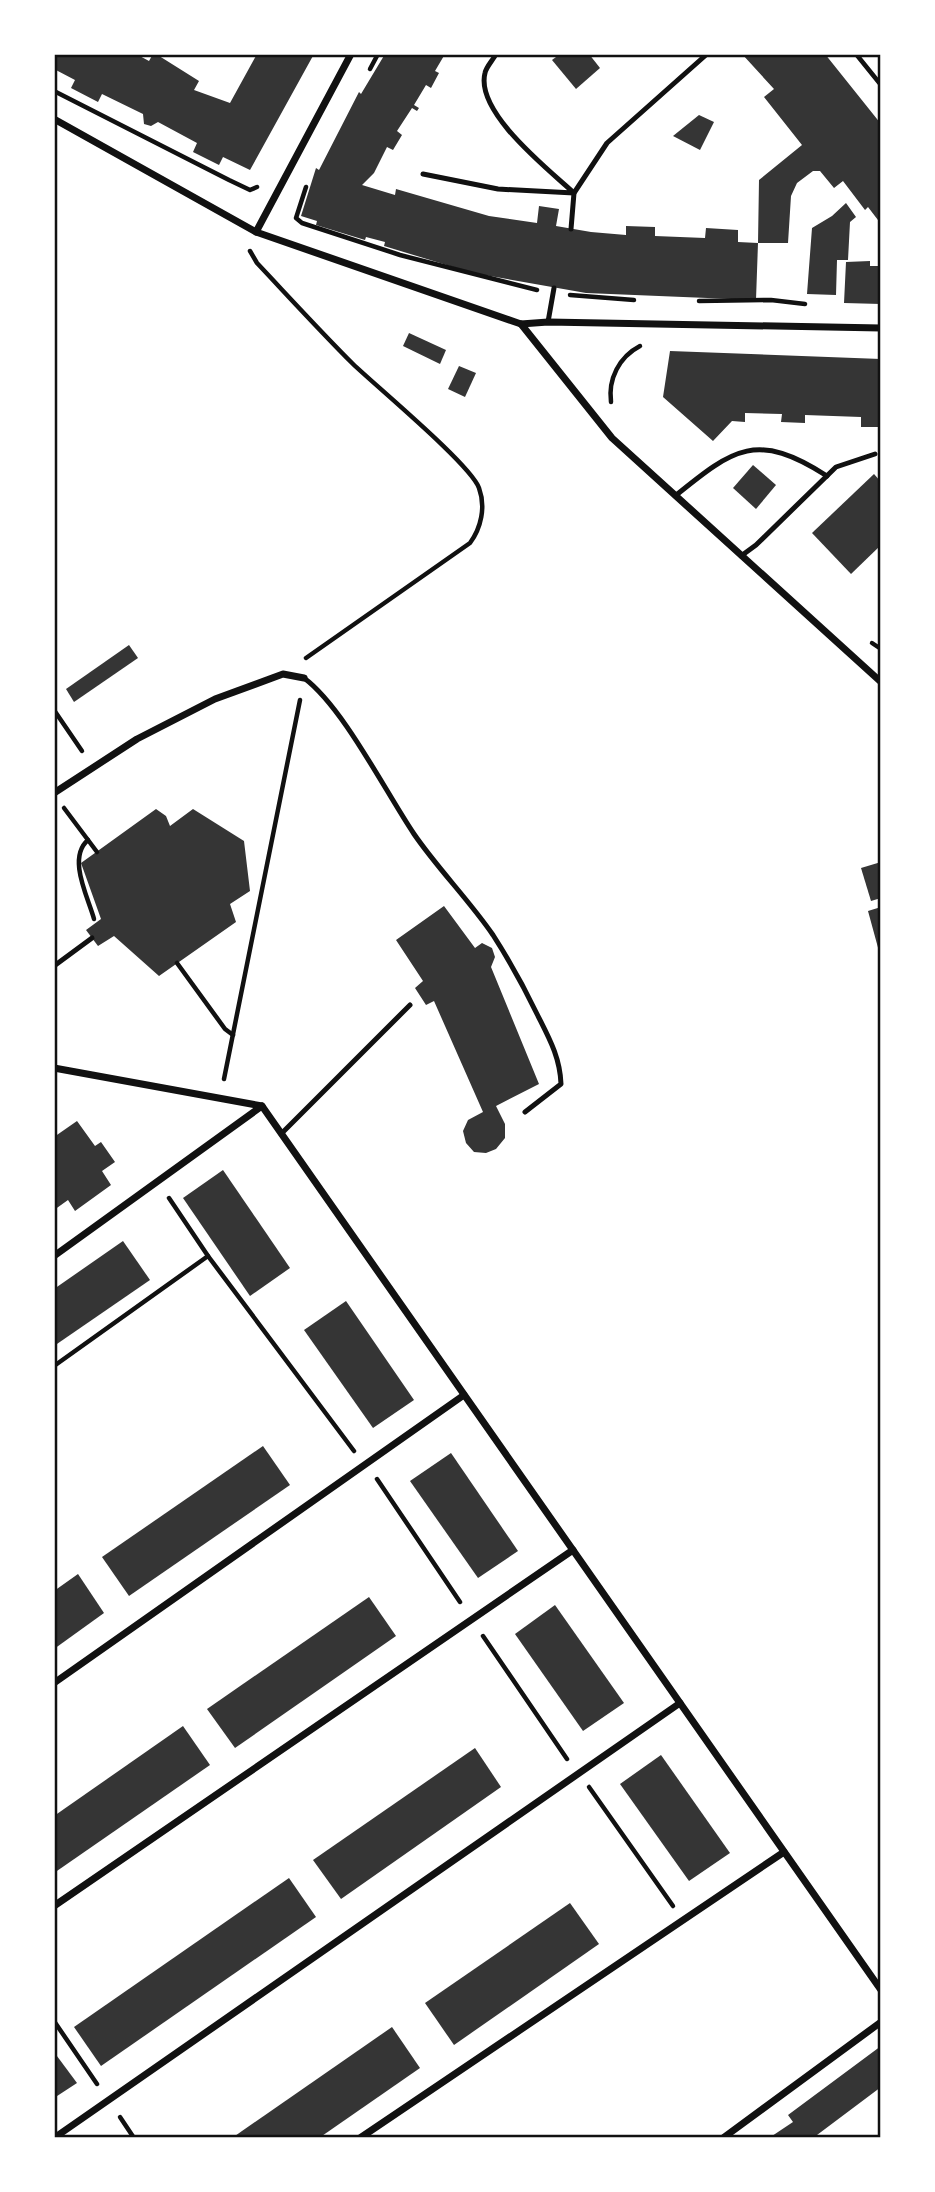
<svg xmlns="http://www.w3.org/2000/svg" width="935" height="2192" font-family="Inter,sans-serif">
<style>
.building{fill:#353535}
.lines{fill:none;stroke-linecap:round;stroke-linejoin:round}
.path{stroke:#111;stroke-width:4.5}
.service{stroke:#111;stroke-width:5}
.minor{stroke:#111;stroke-width:7}
.neatline{fill:none;stroke:#111;stroke-width:2.5}
</style>
<rect width="100%" height="100%" fill="#fff"/>
<g class="building">
<path d="M56 54H136L149 61 153 54H156L199 81 194 90 230 103 257 54H314L250 170 223 157 219 165 193 152 197 143 158 122 151 126 144 124 143 114 102 94 98 102 71 88 75 80 54 69Z"/>
<path d="M385 54H445L435 71 439 73 431 88 426 85 414 105 419 108 417 111 412 108 397 131 402 135 393 150 387 147 374 173 362 185 395 195 396 189 489 216 537 223 539 206 559 209 556 226 591 232 626 235V226L655 227V236L705 238 706 228 738 230V242L758 243 756 300 586 293 473 273 384 246 385 242 366 237 365 240 316 225 317 221 301 216 316 168 319 170 359 92 361 94Z"/>
<path d="M560 54H589L600 68 576 89 552 60Z"/>
<path d="M742 54H825L881 124V224L868 207 865 210 843 181 834 188 820 171H813L797 183 791 196 788 243H758L759 180 802 145 764 97 774 89Z"/>
<path d="M699 115 714 122 700 150 673 136Z"/>
<path d="M846 203 856 217 850 222 848 260H837L836 295 807 294 812 228 832 216Z"/>
<path d="M870 261V266H881V304L844 303 846 262Z"/>
<path d="M409 333 446 350 440 364 403 346Z"/>
<path d="M670 351 881 359 879 427H861V417L805 415V423L781 422 782 414 745 413V422L732 421 713 441 663 397Z"/>
<path d="M459 366 476 373 465 397 448 389Z"/>
<path d="M753 465 776 485 756 509 733 488Z"/>
<path d="M874 474 881 482V545L851 574 812 533Z"/>
<path d="M129 645 138 658 74 702 66 689Z"/>
<path d="M156 809 166 816 170 826 193 809 244 841 250 891 230 904 236 922 159 976 114 936 98 946 86 930 101 919 81 863Z"/>
<path d="M881 862V898L871 901 861 868Z"/>
<path d="M444 906 475 948 482 943 492 948 495 957 491 967 539 1084 496 1106 505 1124V1138L496 1149 486 1153 474 1152 466 1143 463 1131 468 1120 483 1112 434 1001 426 1005 415 988 423 981 396 940Z"/>
<path d="M881 907V955H880L868 911Z"/>
<path d="M77 1121 95 1146 101 1142 115 1162 102 1171 111 1185 75 1211 68 1200 54 1210V1137Z"/>
<path d="M223 1170 290 1268 250 1296 183 1198Z"/>
<path d="M123 1241 150 1280 54 1346V1289Z"/>
<path d="M346 1301 414 1400 373 1428 304 1330Z"/>
<path d="M263 1446 290 1485 129 1596 102 1557Z"/>
<path d="M451 1453 518 1551 478 1578 410 1481Z"/>
<path d="M78 1574 104 1613 54 1649V1591Z"/>
<path d="M369 1597 396 1636 235 1748 207 1709Z"/>
<path d="M555 1605 624 1703 583 1731 515 1634Z"/>
<path d="M183 1726 210 1765 54 1873V1816Z"/>
<path d="M475 1748 501 1787 341 1899 313 1860Z"/>
<path d="M661 1755 730 1853 689 1881 620 1784Z"/>
<path d="M289 1878 316 1917 101 2066 74 2027Z"/>
<path d="M570 1903 599 1944 454 2045 425 2003Z"/>
<path d="M392 2027 420 2068 319 2138H232Z"/>
<path d="M881 2046V2087L813 2138H769L793 2122 788 2115Z"/>
<path d="M54 2052 77 2083 54 2098Z"/>
</g>
<g class="lines">
<g class="path">
<path d="M856 54 881 85"/>
<path d="M370 69 378 54"/>
<path d="M54 91 229 180 250 190 257 187"/>
<path d="M306 187 296 218 302 223 400 255 537 290"/>
<path d="M250 251 257 263C289 297 320 331 353 364 377 387 471 465 479 488 486 507 481 528 470 543L306 658"/>
<path d="M570 295 634 300"/>
<path d="M699 301 771 300 805 304"/>
<path d="M611 402C608 379 619 357 640 346"/>
<path d="M872 643 881 649"/>
<path d="M54 710 82 751"/>
<path d="M64 808 97 852"/>
<path d="M88 840C67 858 88 897 94 919"/>
<path d="M177 963 225 1029 233 1035"/>
<path d="M224 1079 300 700"/>
<path d="M169 1198 208 1256 354 1451"/>
<path d="M54 1366 208 1256"/>
<path d="M377 1479 460 1602"/>
<path d="M483 1636 567 1759"/>
<path d="M589 1787 673 1906"/>
<path d="M54 2021 97 2084"/>
<path d="M120 2117 134 2138"/>
</g>
<g class="service">
<path d="M423 174 498 189 574 193C548 169 475 112 485 73 486 67 493 60 496 54"/>
<path d="M571 229 574 193 607 143 707 54"/>
<path d="M548 322 554 288"/>
<path d="M675 496C734 448 757 431 827 476"/>
<path d="M741 556 756 545 836 467 875 454"/>
<path d="M304 678C343 707 385 791 414 834 438 869 469 900 493 935 509 960 524 987 537 1014 549 1038 560 1057 561 1084L525 1112"/>
<path d="M54 966 92 938"/>
<path d="M281 1134 410 1005"/>
</g>
<g class="minor">
<path d="M54 119 256 232 521 324 548 322 881 328"/>
<path d="M256 232 351 54"/>
<path d="M521 324 612 438 881 682"/>
<path d="M54 793 137 739 215 699 283 674 304 678"/>
<path d="M54 1068 262 1106 881 1990"/>
<path d="M54 1256 262 1106"/>
<path d="M54 1683 464 1395"/>
<path d="M54 1906 573 1550"/>
<path d="M54 2138 680 1703"/>
<path d="M360 2138 784 1852"/>
<path d="M723 2138 881 2022"/>
</g>
</g>
<rect width="935" height="2192" fill="none" stroke="#ffffff" stroke-width="112"/>
<rect x="56" y="56" width="823" height="2080" class="neatline"/>
</svg>
